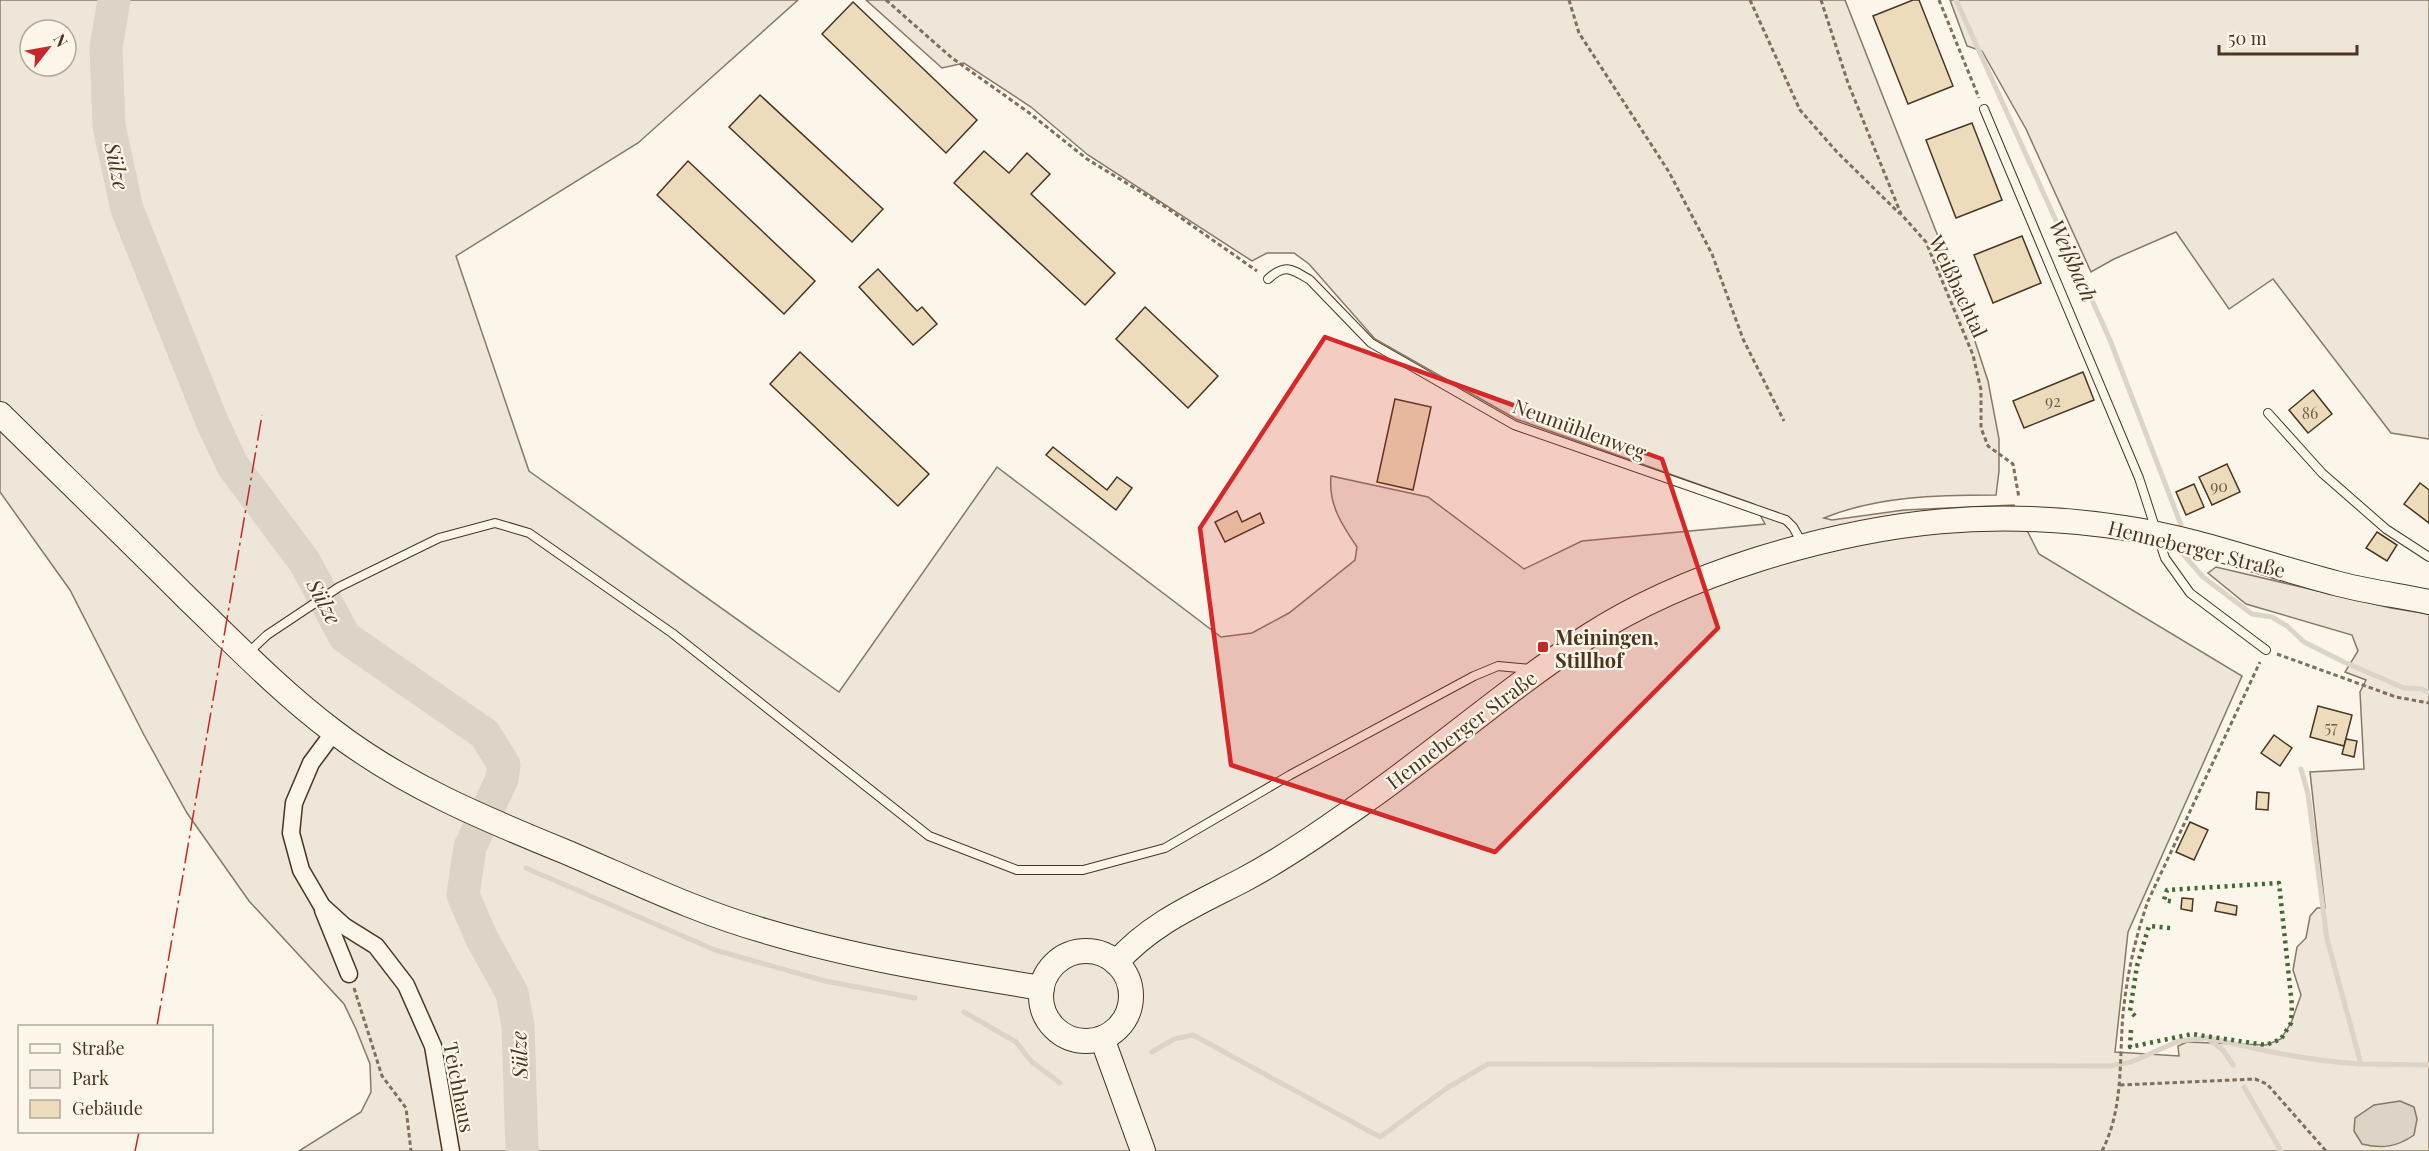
<svg xmlns="http://www.w3.org/2000/svg" width="2429" height="1151" font-family="'Playfair Display',serif">
<style>
.green{fill:#ede6d9;stroke:#887966;stroke-width:1.5;fill-rule:evenodd}
.water{fill:#dcd4c6;stroke:#887966;stroke-width:1.5}
.lines{fill:none;stroke-linecap:round;stroke-linejoin:round}
.stream{stroke:#dcd4c6;stroke-width:5}
.river{stroke:#dcd4c6;stroke-width:33}
.building{fill:#ecdcbc;stroke:#4a3520;stroke-width:1.5}
.service-casing{stroke:#4a3520;stroke-width:10}
.minor-casing{stroke:#4a3520;stroke-width:19}
.secondary-casing{stroke:#4a3520;stroke-width:26}
.path{stroke:#7f6f5c;stroke-width:3;stroke-dasharray:4.5 3;stroke-linecap:butt}
.service{stroke:#fbf6e9;stroke-width:8}
.minor{stroke:#fbf6e9;stroke-width:16}
.secondary{stroke:#fbf6e9;stroke-width:24}
.hedge{stroke:#436837;stroke-width:4.5;stroke-dasharray:3 4.5;stroke-linecap:butt}
.power{stroke:#c62828;stroke-width:1.5;stroke-dasharray:21 4.5 3 4.5;stroke-linecap:butt}
.marked{fill:#d62828;fill-opacity:0.2;stroke:#d62828;stroke-width:4.5;stroke-linejoin:round}
.poi-dot{fill:#c62828;stroke:#fbf6e9;stroke-width:2}
.labels{text-anchor:middle;dominant-baseline:central;stroke-width:4.5;stroke-linejoin:round;paint-order:stroke}
.number-label{font-size:16px;fill:#725f47}
.street-label{font-size:20px;fill:#4a3520;stroke:#fbf6e9}
.poi-label{font-size:20px;font-weight:bold;fill:#4a3520;stroke:#fbf6e9;text-anchor:start}
.water-label{font-size:21px;font-style:italic;fill:#4a3520;stroke:#fbf6e9}
</style>
<rect width="100%" height="100%" fill="#fbf6e9"/>
<g class="green">
<path d="M0 0H798L638 143 456 256 529 471 839 692 997 467 1221 637 1252 633 1289 613 1355 560 1357 547C1342 525 1328 504 1331 476L1428 497 1524 569 1582 541 1765 524 1754 504 1516 419 1375 339 1309 264 1294 253H1267L1252 261 1088 155 1031 107 964 63 942 68 866 0H1845L1954 277 1988 381 1999 439V471L1996 495C1939 495 1877 496 1824 518L1832 520 1904 510 2014 505 2039 554 2242 676 2128 932 2115 1052 2179 1056 2178 1046 2187 1042 2266 1045 2281 1039 2291 1023 2301 995 2293 970 2297 947 2306 938 2310 916 2317 908H2325L2310 772 2364 769 2360 692 2366 680 2345 672 2358 651 2352 635 2246 604 2208 573 2216 567 2391 608 2429 614V1151H299L361 1112 371 1092 370 1064 356 1029 344 1004 249 901 187 813 144 735 70 590 0 492ZM30 30H66V66H30Z"/>
<path d="M1950 0H2429V439L2391 433 2273 279 2229 309 2176 232 2114 259 2091 272 2026 129 1982 51 1967 46Z"/>
</g>
<path class="water" d="M2400 1101 2414 1107 2417 1119 2414 1135C2397 1147 2382 1149 2362 1144L2354 1131 2355 1118 2374 1105Z"/>
<g class="lines">
<g class="stream">
<path d="M1956 0 2110 340 2181 525"/>
<path d="M2183 554 2203 577 2252 614 2272 617 2287 626 2304 642 2344 662 2404 688 2422 689 2429 693"/>
<path d="M2301 769 2308 794 2327 939 2361 1064 2429 1065"/>
<path d="M526 868 715 950 825 981 915 998"/>
<path d="M964 1012 1016 1042 1032 1062 1060 1083"/>
<path d="M2209 1038C2260 1050 2309 1061 2361 1064"/>
<path d="M1152 1052 1174 1039 1193 1035 1380 1137 1447 1088 1488 1064 2110 1066 2131 1062 2179 1041 2207 1038 2223 1050 2233 1065"/>
<path d="M2244 1087 2281 1151"/>
</g>
<path class="river" d="M114 0 106 47 109 126 127 209 213 424 233 466 304 561 345 637 485 734 504 765 502 779 470 847 463 895 482 939 512 993 518 1026 522 1151"/>
</g>
<g class="building">
<path d="M1913 0H1919L1953 86 1908 104 1873 16Z"/>
<path d="M853 2 977 120 946 153 822 34Z"/>
<path d="M760 95 883 209 852 242 729 127Z"/>
<path d="M1972 123 2002 200 1956 218 1926 140Z"/>
<path d="M984 151 1009 173 1027 153 1050 174 1031 194 1115 273 1085 305 954 183Z"/>
<path d="M688 161 815 281 784 314 657 195Z"/>
<path d="M2022 236 2041 283 1993 303 1974 255Z"/>
<path d="M878 269 917 311 922 307 937 324 913 345 859 287Z"/>
<path d="M1145 307 1218 376 1188 408 1116 339Z"/>
<path d="M800 352 929 474 898 506 770 384Z"/>
<path d="M2083 372 2094 400 2024 428 2013 401Z"/>
<path d="M2313 390 2332 414 2308 433 2289 410Z"/>
<path d="M1395 399 1431 407 1413 490 1377 482Z"/>
<path d="M1053 447 1107 490 1117 477 1132 488 1116 510 1046 455Z"/>
<path d="M2227 464 2240 492 2212 505 2199 477Z"/>
<path d="M2420 483 2429 490V523L2404 504Z"/>
<path d="M2194 484 2204 507 2186 515 2176 492Z"/>
<path d="M1237 511 1242 522 1260 513 1264 523 1225 542 1215 522Z"/>
<path d="M2377 532 2397 545 2387 561 2366 548Z"/>
<path d="M2318 706 2352 715 2344 746 2310 737Z"/>
<path d="M2274 735 2292 748 2280 766 2261 753Z"/>
<path d="M2346 739 2357 741 2354 757 2342 754Z"/>
<path d="M2257 792 2269 793 2268 810 2256 809Z"/>
<path d="M2190 822 2208 830 2194 860 2176 852Z"/>
<path d="M2182 898 2193 899 2192 911 2181 909Z"/>
<path d="M2217 902 2237 906 2236 915 2215 911Z"/>
</g>
<g class="lines">
<g class="service-casing">
<g id="service">
<path d="M1984 109 2139 478 2165 558 2190 593 2266 650"/>
<path d="M1268 279C1285 263 1292 269 1310 280L1371 343 1514 425 1786 520 1793 527 1802 543"/>
<path d="M2268 413 2322 473 2386 529 2429 557"/>
<path d="M247 654 267 635 339 587 439 538 495 523 529 533 672 633 929 836 1017 870H1083L1165 848 1290 775 1474 676 1498 666 1530 669"/>
</g>
</g>
<g class="minor-casing">
<g id="minor">
<path d="M334 732 311 763 294 803 291 833 301 870 322 906 344 926 376 946 406 985 433 1046 451 1151"/>
<path d="M323 910 349 974"/>
</g>
</g>
<g class="secondary-casing">
<g id="secondary">
<path d="M0 414C63 476 126 537 188 599 235 644 281 692 333 731 403 785 485 819 566 852 632 880 697 912 765 931 856 958 948 973 1042 988"/>
<circle cx="1086" cy="996" r="45"/>
<path d="M1116 963C1151 923 1197 904 1243 880 1288 856 1330 826 1371 797 1444 745 1512 686 1587 637 1641 602 1699 578 1759 559 1885 520 1994 508 2125 528 2199 539 2271 567 2343 585 2371 592 2401 596 2429 602"/>
<path d="M1102 1038 1143 1151"/>
</g>
</g>
<g class="path">
<path d="M886 0 952 58 1028 112 1087 159 1164 206 1257 271"/>
<path d="M1569 0 1579 33 1669 172 1712 254 1743 339 1784 421"/>
<path d="M1750 0 1800 110 1837 152 1900 214"/>
<path d="M1821 0 1848 83 1901 214 1926 242 1973 355 1981 390V428L1988 446 2013 464 2019 498"/>
<path d="M1939 0 1979 98"/>
<path d="M2277 654 2396 697 2429 703"/>
<path d="M354 988 382 1076 406 1108 411 1151"/>
<path d="M2120 1085 2255 1079 2267 1084 2326 1151"/>
<path d="M2102 1151C2124 1108 2119 1060 2123 1014 2127 975 2135 938 2148 901L2260 662"/>
</g>
<use href="#service" class="service"/>
<use href="#minor" class="minor"/>
<use href="#secondary" class="secondary"/>
<g class="hedge">
<path d="M2135 1016 2130 1011 2137 966 2149 926 2171 928"/>
<path d="M2131 1030 2130 1047 2192 1034 2266 1045 2281 1039 2291 1023 2292 1006 2279 883 2167 890 2164 900 2175 902"/>
</g>
<g class="power">
<path d="M157 1026 262 415"/>
<path d="M135 1151 139 1132"/>
</g>
</g>
<path class="marked" d="M1325 337 1662 459 1718 628 1495 852 1231 765 1200 528Z"/>
<rect class="poi-dot" x="1537" y="641" width="12" height="12" rx="3"/>
<g class="labels">
<g class="number-label">
<text x="2053" y="400">92</text>
<text x="2310" y="412">86</text>
<text x="2219" y="485">90</text>
<text x="2331" y="726">57</text>
</g>
<g class="street-label">
<text transform="translate(1959 286) rotate(65)">Weißbachtal</text>
<text transform="translate(1580 428) rotate(20)">Neumühlenweg</text>
<text transform="translate(2197 548) rotate(14)">Henneberger Straße</text>
<text transform="translate(1461 729) rotate(-37)">Henneberger Straße</text>
<text transform="translate(460 1087) rotate(79)">Teichhaus</text>
</g>
<g class="poi-label">
<text x="1555" y="636">Meiningen,<tspan x="1555" dy="23">Stillhof</tspan></text>
</g>
<g class="water-label">
<text transform="translate(118 166) rotate(78)">Sülze</text>
<text transform="translate(2074 260) rotate(66)">Weißbach</text>
<text transform="translate(325 601) rotate(62)">Sülze</text>
<text transform="translate(518 1055) rotate(-92)">Sülze</text>
</g>
</g>
<rect x="18" y="1025" width="195" height="108" fill="#fbf6e9" stroke="#b4a999" stroke-width="1.5"/>
<rect x="30" y="1044" width="30" height="9" fill="#fbf6e9" stroke="#b4a999" stroke-width="1.5"/>
<text x="72" y="1055" font-size="18" fill="#4a3520">Straße</text>
<rect x="30" y="1070" width="30" height="18" fill="#ede6d9" stroke="#b4a999" stroke-width="1.5"/>
<text x="72" y="1085" font-size="18" fill="#4a3520">Park</text>
<rect x="30" y="1100" width="30" height="18" fill="#ecdcbc" stroke="#b4a999" stroke-width="1.5"/>
<text x="72" y="1115" font-size="18" fill="#4a3520">Gebäude</text>
<g transform="translate(48 48) rotate(59)"><circle r="28" fill="#fbf6e9" stroke="#b4a999" stroke-width="1.5"/>
<path d="M0-4.5L10 22L0 15L-10 22Z" fill="#c62828"/>
<text y="-9" font-size="16" font-weight="bold" text-anchor="middle" fill="#4a3520">N</text>
</g>
<path d="M2219 45v9h138v-9" fill="none" stroke="#4a3520" stroke-width="3"/>
<text x="2228" y="45" font-size="18" fill="#4a3520" stroke="#fbf6e9" stroke-width="4.5" paint-order="stroke">50 m</text>
</svg>
